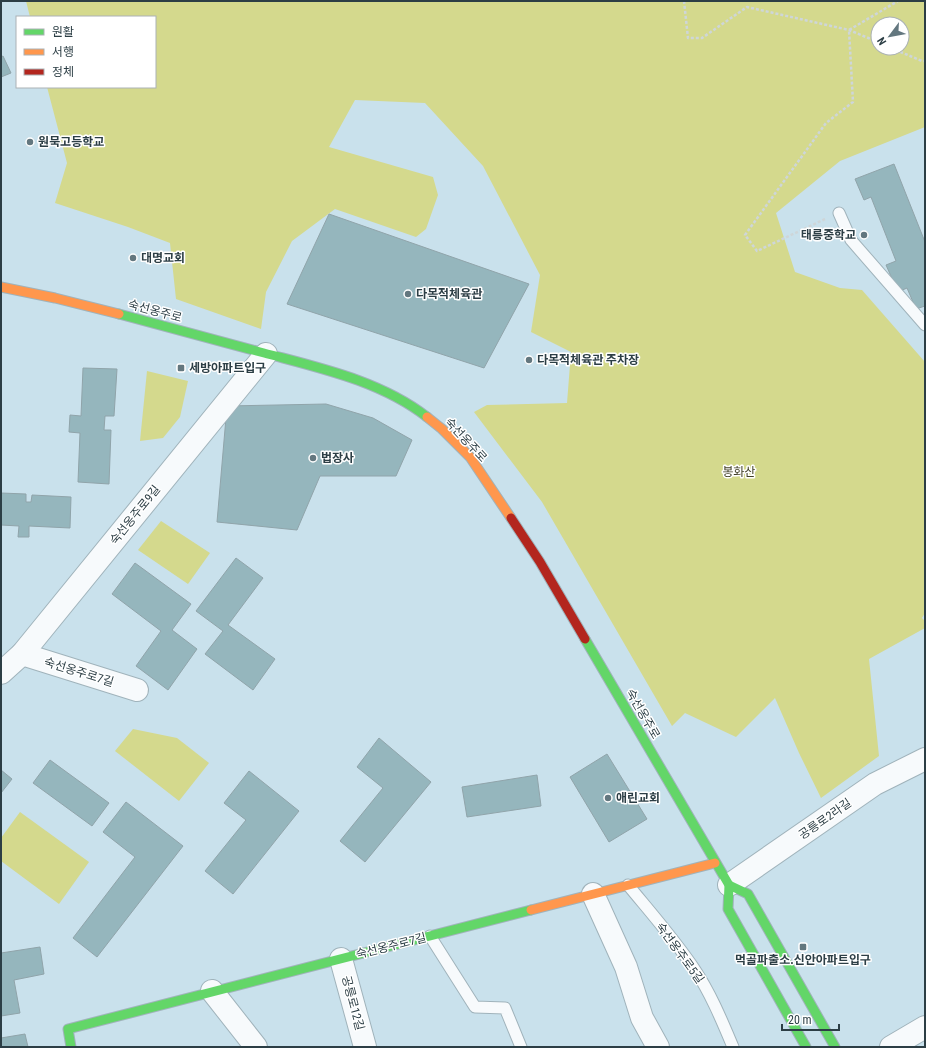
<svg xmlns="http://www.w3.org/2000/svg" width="926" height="1048" font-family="'Roboto Condensed','Noto Sans KR',sans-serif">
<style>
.green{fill:#d4d98d;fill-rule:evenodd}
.building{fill:#95b6bd;stroke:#90a4aa}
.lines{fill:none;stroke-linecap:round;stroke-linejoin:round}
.lane-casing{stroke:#a0b3bb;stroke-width:13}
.street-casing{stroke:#a0b3bb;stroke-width:24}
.fast-casing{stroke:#a0b3bb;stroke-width:11}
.slow-casing{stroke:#a0b3bb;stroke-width:11}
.jam-casing{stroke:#a0b3bb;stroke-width:11}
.path{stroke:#ced6d9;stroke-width:2.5;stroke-dasharray:3 2;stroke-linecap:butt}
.lane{stroke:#f7fafc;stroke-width:11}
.street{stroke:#f7fafc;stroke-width:22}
.fast{stroke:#63d668;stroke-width:9}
.slow{stroke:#ff974d;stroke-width:9}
.jam{stroke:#b3261e;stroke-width:9}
.poi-dot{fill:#63777f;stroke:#fff;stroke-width:1.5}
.labels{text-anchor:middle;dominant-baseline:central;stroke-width:3;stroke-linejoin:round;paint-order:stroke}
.poi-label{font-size:12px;font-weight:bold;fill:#2c3e45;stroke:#fff;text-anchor:start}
.street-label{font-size:12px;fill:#2c3e45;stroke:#fff}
.park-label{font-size:12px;fill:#3f3d24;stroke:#fff}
</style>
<rect width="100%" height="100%" fill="#c9e1ec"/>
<g class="green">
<path d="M26 1H925V127L840 161 776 213 795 272 840 288 862 290 925 362V613L922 618 925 621V628L869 659 879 756 821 798 799 753 775 698 736 737 685 713 672 726 542 502 474 412 487 405 567 403 571 352 531 332 540 275 483 166 425 103 355 100 329 147 433 177 438 195 426 229 416 237 335 209 292 241 266 292 261 329 176 299 170 243 128 227 55 203 67 163 47 87H155V17H30ZM878 24H902V48H878Z"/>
<path d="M147 371 188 381 180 417 163 438 140 441Z"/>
<path d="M161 521 210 553 188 584 138 550Z"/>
<path d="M133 729 177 738 209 763 179 801 115 751Z"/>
<path d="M20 812 89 862 59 904 1 861V838Z"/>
</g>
<g class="building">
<path d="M3 56 11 73 1 77V57Z"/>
<path d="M894 164 925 242V306L916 309 907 288 898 292 886 265 896 261 871 197 864 200 855 179Z"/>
<path d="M329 214 529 284 484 368 287 304Z"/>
<path d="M83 368 117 369 114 416H105L104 430H111L109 484 78 482 80 433 69 432 70 415 81 416Z"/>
<path d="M326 404 373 418 412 440 396 476H320L297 530 217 522 227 406Z"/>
<path d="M1 493 26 494V502H31L32 495 71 497 70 528 29 526V537H18L19 526 1 525Z"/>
<path d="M236 558 263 578 228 625 275 659 253 690 205 654 223 631 196 611Z"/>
<path d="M135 563 191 604 172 630 197 649 168 690 136 666 161 631 112 594Z"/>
<path d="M379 738 431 782 365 862 340 841 383 788 357 767Z"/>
<path d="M607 754 647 819 609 842 570 777Z"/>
<path d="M50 760 109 803 92 826 33 783Z"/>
<path d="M1 770 12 779 1 793Z"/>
<path d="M249 771 299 811 233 894 205 871 246 820 224 803Z"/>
<path d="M537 775 541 806 467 817 462 787Z"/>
<path d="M126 802 183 846 97 957 73 938 135 857 103 832Z"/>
<path d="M40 947 44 974 14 980 20 1013 1 1016V953Z"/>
<path d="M25 1034 28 1047H1V1038Z"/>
</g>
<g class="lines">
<g class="lane-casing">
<g id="lane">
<path d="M839 213 851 240 925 325"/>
<path d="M628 885C651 913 675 940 695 970 711 994 722 1021 733 1047"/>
<path d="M430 936 475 1007 505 1008 521 1047"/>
</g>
</g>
<g class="street-casing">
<g id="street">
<path d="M22 654 137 690"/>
<path d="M1 673 22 654 266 354"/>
<path d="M729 885 875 784 925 759"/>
<path d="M593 894 626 967 642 1018 658 1047"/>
<path d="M341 959 365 1047"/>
<path d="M212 991 256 1047"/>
<path d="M891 1047 925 1027"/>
</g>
</g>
<g class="fast-casing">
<g id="fast">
<path d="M119 314C168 327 216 340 264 353 320 368 381 381 427 417"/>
<path d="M585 639 729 885 728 909 806 1047"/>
<path d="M729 885 748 894 835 1047"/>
<path d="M71 1047 68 1029 531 910"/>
</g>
</g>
<g class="slow-casing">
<g id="slow">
<path d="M1 287 55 298 119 314"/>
<path d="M427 417 442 429 470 457 511 518"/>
<path d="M531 910 715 863"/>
</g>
</g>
<g class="jam-casing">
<path id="jam" d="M511 518 540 562 585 639"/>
</g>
<g class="path">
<path d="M684 1 688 38H702L747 7 849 30 878 42"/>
<path d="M891 48 922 61H925"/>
<path d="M825 219 757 251 745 235 826 123 853 102 849 30 898 1"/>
</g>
<use href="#lane" class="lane"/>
<use href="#street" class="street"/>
<use href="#fast" class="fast"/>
<use href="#slow" class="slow"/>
<use href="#jam" class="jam"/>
</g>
<g class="poi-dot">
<circle cx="30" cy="142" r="4"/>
<circle cx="864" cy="235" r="4"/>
<circle cx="133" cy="258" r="4"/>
<circle cx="408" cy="294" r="4"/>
<circle cx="529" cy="360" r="4"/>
<rect x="177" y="364" width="8" height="8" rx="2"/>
<circle cx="313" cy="458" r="4"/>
<circle cx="608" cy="798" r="4"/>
<rect x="799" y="943" width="8" height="8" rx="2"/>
</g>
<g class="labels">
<g class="poi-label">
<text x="38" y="142">원묵고등학교</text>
<text x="856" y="235" text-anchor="end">태릉중학교</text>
<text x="141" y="258">대명교회</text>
<text x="416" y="294">다목적체육관</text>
<text x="537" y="360">다목적체육관 주차장</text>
<text x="189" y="368">세방아파트입구</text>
<text x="321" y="458">법장사</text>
<text x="616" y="798">애린교회</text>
<text x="803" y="960" text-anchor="middle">먹골파출소.신안아파트입구</text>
</g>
<g class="street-label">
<text transform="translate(155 311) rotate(15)">숙선옹주로</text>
<text transform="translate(466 440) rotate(47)">숙선옹주로</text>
<text transform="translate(135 515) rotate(-51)">숙선옹주로9길</text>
<text transform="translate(79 672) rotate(17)">숙선옹주로7길</text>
<text transform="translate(643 714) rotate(60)">숙선옹주로</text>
<text transform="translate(825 819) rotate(-35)">공릉로2라길</text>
<text transform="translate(391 946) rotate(-14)">숙선옹주로7길</text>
<text transform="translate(680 953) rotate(54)">숙선옹주로5길</text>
<text transform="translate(353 1003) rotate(75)">공릉로12길</text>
</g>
<g class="park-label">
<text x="739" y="472">봉화산</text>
</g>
</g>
<rect width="926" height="1048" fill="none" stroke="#2c3e45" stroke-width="4"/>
<rect x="16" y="16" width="140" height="72" fill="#ffffff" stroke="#abb2b5"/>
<rect x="24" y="29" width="20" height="6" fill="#63d668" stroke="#abb2b5"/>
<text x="52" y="36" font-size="12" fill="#2c3e45">원활</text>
<rect x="24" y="49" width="20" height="6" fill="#ff974d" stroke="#abb2b5"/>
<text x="52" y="56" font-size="12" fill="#2c3e45">서행</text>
<rect x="24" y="69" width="20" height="6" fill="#b3261e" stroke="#abb2b5"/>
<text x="52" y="76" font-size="12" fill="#2c3e45">정체</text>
<g transform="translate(890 36) rotate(238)"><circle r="19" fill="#ffffff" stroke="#abb2b5"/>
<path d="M0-3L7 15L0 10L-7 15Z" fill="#63777f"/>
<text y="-6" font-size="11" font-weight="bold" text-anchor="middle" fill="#2c3e45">N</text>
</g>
<path d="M782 1024v6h57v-6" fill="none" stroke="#2c3e45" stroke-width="2"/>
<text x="788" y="1024" font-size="12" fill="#2c3e45" stroke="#ffffff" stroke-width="3" paint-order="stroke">20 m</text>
</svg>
